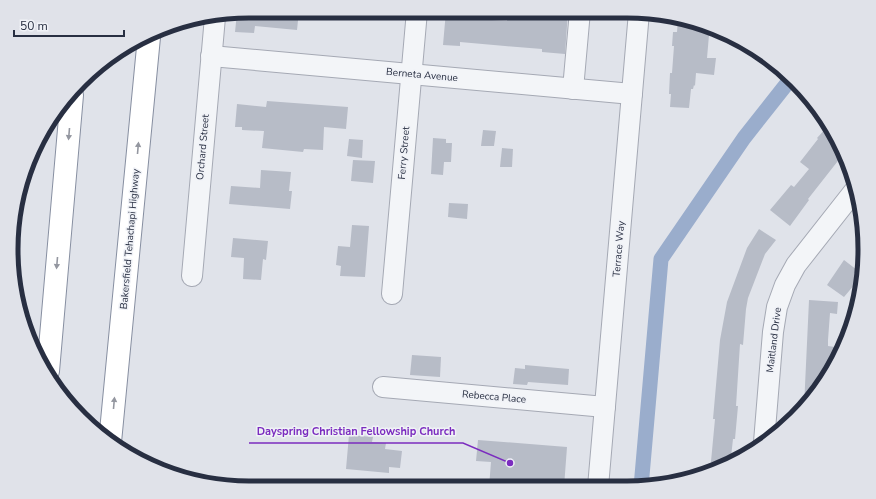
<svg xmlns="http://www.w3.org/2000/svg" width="876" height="499" font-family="'Nunito Sans',sans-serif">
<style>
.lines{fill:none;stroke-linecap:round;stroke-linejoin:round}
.canal{stroke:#9aadcc;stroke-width:15}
.building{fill:#b7bcc7}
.minor-casing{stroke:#a5a9b4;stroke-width:22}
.highway-casing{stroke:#878fa1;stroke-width:24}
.minor{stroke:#f3f5f8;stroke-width:20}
.highway{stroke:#fff;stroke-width:22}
.oneway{fill:#9497a0}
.labels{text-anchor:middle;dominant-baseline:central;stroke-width:3;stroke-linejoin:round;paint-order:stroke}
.street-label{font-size:10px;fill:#282f42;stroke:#f0f2f7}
.rim{fill:none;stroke:#282f42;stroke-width:5}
.leader{fill:none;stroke:#7b2cbf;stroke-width:1.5}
.callout-dot{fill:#7b2cbf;stroke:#f0f2f7;stroke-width:1.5}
.callout-label{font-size:11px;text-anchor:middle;font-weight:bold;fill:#7b2cbf;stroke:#f0f2f7;stroke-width:3;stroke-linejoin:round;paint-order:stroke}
</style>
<rect width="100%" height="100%" fill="#e0e3ea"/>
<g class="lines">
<path class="canal" d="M641 487 661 259 744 138 789 81"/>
</g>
<g class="building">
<path d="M250 11H299L297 30 255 26 254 33 235 32 237 13Z"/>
<path d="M446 11H462V18L507 21 508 11H568L565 54 542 52V49L505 46 460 42V46L443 45Z"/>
<path d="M678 19 707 26 706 34 709 35 707 58H716L714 75 696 73 695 86 694 85 693 89H691L689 108 670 107 671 94H669L670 73H672L674 46H672L673 32H677Z"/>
<path d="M267 101 348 107 346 129 324 127 323 150 304 149 303 152 262 148 264 131 242 130V127H235L237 104 266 107Z"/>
<path d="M828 126 841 157 808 199 809 200 790 226 770 210 791 185 794 187 809 169 800 162 818 139 817 138Z"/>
<path d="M483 130 496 131 494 146H481Z"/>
<path d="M433 138 446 139V143H452L451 162H444L443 175 431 174Z"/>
<path d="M349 139 363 140 362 158 347 156Z"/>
<path d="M502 148 513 149 512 167H500Z"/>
<path d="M353 160 375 161 373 183 351 181Z"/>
<path d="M261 170 291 172 289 191H292L290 209 229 204 231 186 260 188Z"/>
<path d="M449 203 468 204 467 219 448 217Z"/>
<path d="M352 225 369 226 365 277 340 276 341 266 336 265 338 246 350 247Z"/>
<path d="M759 229 776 240 765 254 748 298 746 309 743 345 740 344 736 406H738L735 439H733L731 457H729V464L710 472 715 419H713L720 340 727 302 747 248Z"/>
<path d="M233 238 268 241 266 260 263 259 261 280 243 279 244 258 231 257Z"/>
<path d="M844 260 857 270 854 274 860 278 844 297 827 285Z"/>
<path d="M809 300 838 302 837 314 830 313 828 340V346L835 347 834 359 825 382 804 407Z"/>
<path d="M412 355 441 357 440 377 410 375Z"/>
<path d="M525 365 569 369 568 385 528 382 527 385 513 384 515 368 525 369Z"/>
<path d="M349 435 373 437 372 442 386 443 385 449 402 451 400 468 389 467V473L346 469Z"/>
<path d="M478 440 567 447 564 487H489L491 462 476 461Z"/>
</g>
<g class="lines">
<g class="minor-casing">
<g id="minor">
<path d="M211 56 632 94"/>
<path d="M573 89 580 11"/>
<path d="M192 276 215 17"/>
<path d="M392 294 417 11"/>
<path d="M383 387 605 407"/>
<path d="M764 442 773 332 777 307 785 285 796 265 855 190"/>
<path d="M598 487 639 12"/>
</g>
</g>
<g class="highway-casing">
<g id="highway">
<path d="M48 371 72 95"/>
<path d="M110 442 149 37"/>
</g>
</g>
<use href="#minor" class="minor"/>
<use href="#highway" class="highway"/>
</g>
<defs><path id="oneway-solid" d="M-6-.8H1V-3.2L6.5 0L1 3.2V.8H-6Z"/></defs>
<g class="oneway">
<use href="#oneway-solid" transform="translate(69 134) rotate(95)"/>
<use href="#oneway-solid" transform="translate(138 148) rotate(-85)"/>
<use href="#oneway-solid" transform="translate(57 263) rotate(95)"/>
<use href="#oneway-solid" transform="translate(114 403) rotate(-85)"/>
</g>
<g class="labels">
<g class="street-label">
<text transform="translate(422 75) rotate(5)">Berneta Avenue</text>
<text transform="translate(203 147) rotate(-85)">Orchard Street</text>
<text transform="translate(404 153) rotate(-85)">Ferry Street</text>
<text transform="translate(130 239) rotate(-85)">Bakersfield Tehachapi Highway</text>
<text transform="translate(619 249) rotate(-85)">Terrace Way</text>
<text transform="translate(774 340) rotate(-83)">Maitland Drive</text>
<text transform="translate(494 397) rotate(5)">Rebecca Place</text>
</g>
</g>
<path d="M0 0H876V499H0ZM249 18H627A231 231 0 0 1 858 249V250A231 231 0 0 1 627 481H249A231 231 0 0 1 18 250V249A231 231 0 0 1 249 18Z" fill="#e0e2e9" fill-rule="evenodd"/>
<path class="rim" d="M249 18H627A231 231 0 0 1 858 249V250A231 231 0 0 1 627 481H249A231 231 0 0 1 18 250V249A231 231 0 0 1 249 18Z"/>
<path class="leader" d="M510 463L463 443H249"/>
<circle class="callout-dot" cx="510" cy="463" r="4"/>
<g class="callout-label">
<text x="356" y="435">Dayspring Christian Fellowship Church</text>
</g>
<path d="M14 30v6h110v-6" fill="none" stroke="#282f42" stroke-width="2"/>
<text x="20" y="30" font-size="12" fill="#282f42" stroke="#f0f2f7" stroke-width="3" paint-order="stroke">50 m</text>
</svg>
